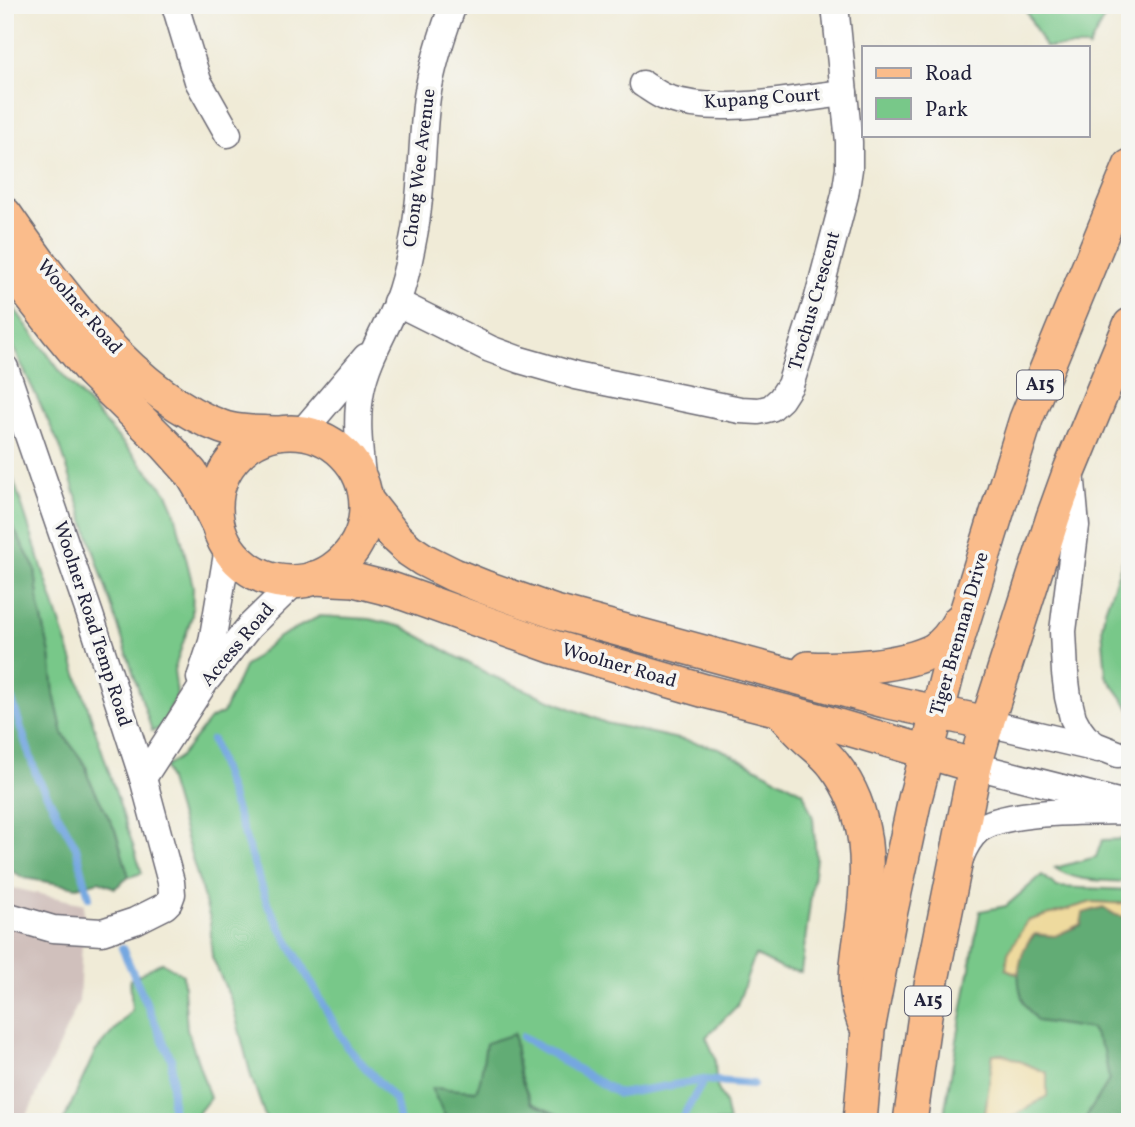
<svg xmlns="http://www.w3.org/2000/svg" width="1135" height="1127" font-family="Vollkorn,serif">
<style>
.industrial{fill:#d0c0bc}
.green{fill:#78c889;stroke:#4d7562;stroke-width:2}
.forest{fill:#62ac75;stroke:#426758;stroke-width:2}
.sand{fill:#eeda9e;stroke:#887e6c;stroke-width:2}
.lines{fill:none;stroke-linecap:round;stroke-linejoin:round}
.stream{stroke:#74a7e0;stroke-width:8}
.minor-casing{stroke:#6a6872;stroke-width:29}
.major-casing{stroke:#6a6872;stroke-width:36}
.minor{stroke:#fff;stroke-width:26}
.major{stroke:#fabc8b;stroke-width:33}
.labels{text-anchor:middle;dominant-baseline:central;stroke-width:7;stroke-linejoin:round;paint-order:stroke}
.shield{fill:#f6f6f2;stroke:#626272;stroke-width:2}
.shield-label{font-size:18px;font-weight:bold;fill:#22223b}
.street-label{font-size:19px;fill:#22223b;stroke:#f6f6f2}
</style>
<rect width="100%" height="100%" fill="#f6f6f2"/>
<filter id="ink" filterUnits="userSpaceOnUse"><feTurbulence type="fractalNoise" baseFrequency=".0143" numOctaves="2"/><feDisplacementMap in="SourceGraphic" scale="14" xChannelSelector="R" yChannelSelector="G"/><feConvolveMatrix kernelMatrix="1 2 1 2 8 2 1 2 1" color-interpolation-filters="sRGB"/></filter>
<filter id="wash" filterUnits="userSpaceOnUse"><feTurbulence type="fractalNoise" baseFrequency=".00686" numOctaves="4" result="noise"/><feDisplacementMap in="SourceGraphic" scale="28" xChannelSelector="R" yChannelSelector="G"/><feGaussianBlur stdDeviation="1.57" result="paint"/><feColorMatrix in="noise" values="0 0 0 0 0 0 0 0 0 0 0 0 0 0 0 0 0 1.4 0 .05"/><feComposite in="paint" operator="in"/></filter>
<g filter="url(#wash)">
<rect width="100%" height="100%" fill="#f0ebd7"/>
<path class="industrial" d="M5 886 84 904 79 1001 24 1122H5Z"/>
<g class="green">
<path d="M1023 5H1111L1088 49V47H1045Z"/>
<path d="M5 296 63 375 167 493 174 509 193 586 192 616 174 670 177 694 160 729 152 731 60 446 5 330Z"/>
<path d="M5 454 142 873 129 877 115 830 88 777 86 766 63 734 54 694 50 654 39 606 35 569 5 512Z"/>
<path d="M1123 560C1133 575 1129 578 1123 593L1130 604V709L1106 676 1102 627 1105 610Z"/>
<path d="M320 616 370 619 403 627 490 675 606 723 719 748 803 792 813 818 816 858 801 972 782 969 755 955 737 1006 706 1037 715 1057 716 1085 725 1103 729 1122H574L531 1103 519 1074 514 1034 480 1081 476 1091 432 1088 448 1122H267L251 1076 232 1002 212 957 210 919 165 767 181 756 210 719 223 713 244 667 277 638Z"/>
<path d="M1130 839V882C1105 880 1076 883 1055 868L1096 857 1102 840Z"/>
<path d="M1042 875 1057 887 1130 890V904L1092 902 1027 921 1006 969 1017 974C1021 960 1023 944 1035 934L1055 936 1082 913 1103 907 1116 915 1130 918V1122H1004L1012 1116 1003 1054H993L984 1122H944L945 1108 980 911 1006 906Z"/>
<path d="M162 962 183 975 187 1029 210 1098 199 1112 196 1122H63L95 1052 132 1010 130 980Z"/>
</g>
<g class="forest">
<path d="M5 512 35 569 39 606 50 654 54 694 63 734 86 766 88 777 115 830 129 877 115 888 99 881 77 887 24 878 5 867Z"/>
<path d="M1103 908 1116 915 1130 918V1122H1065L1085 1119 1109 1080 1104 1051 1091 1029 1037 1021C1033 1015 1027 1009 1024 1003 1015 981 1016 950 1035 935L1054 936 1081 925 1082 913Z"/>
<path d="M514 1034 519 1074 531 1103 574 1122H448L431 1088 476 1091 480 1081 486 1043Z"/>
</g>
<g class="sand">
<path d="M1092 902 1130 904V918L1116 915 1103 907 1083 913 1081 924 1055 936 1035 934C1023 944 1021 959 1018 974L1006 969 1008 953 1027 921Z"/>
<path d="M993 1054H1003L1047 1073V1096L1004 1122H984Z"/>
</g>
<g class="lines">
<g class="stream">
<path d="M5 680 37 777 76 847 89 897"/>
<path d="M212 740 268 905 347 1047 395 1100 400 1122"/>
<path d="M122 948 172 1061V1122"/>
<path d="M523 1037 619 1094 704 1080 753 1084"/>
<path d="M683 1122V1116L704 1080"/>
</g>
</g>
</g>
<g filter="url(#ink)">
<g class="lines">
<g class="minor-casing">
<g id="minor">
<path d="M175 5 198 81 228 134"/>
<path d="M643 84C651 89 658 95 667 98 718 116 791 99 844 93"/>
<path d="M396 302 490 349 520 360 576 376 740 410 759 411 771 408 781 399 790 385 817 301 845 195 849 169V142L835 5"/>
<path d="M5 368 90 615 143 778 171 882 172 894 169 902 165 906 135 921 102 932 53 929 5 915"/>
<path d="M302 432 366 357"/>
<path d="M1071 471 1076 526 1063 631 1065 673 1068 697 1073 718 1079 729 1085 737 1095 745 1118 754"/>
<path d="M363 486C360 454 355 421 361 390 367 358 385 332 397 302 405 281 410 257 414 235 423 189 421 143 427 97 432 65 442 35 453 5"/>
<path d="M200 678 212 642 228 548"/>
<path d="M987 723 1098 749"/>
<path d="M975 766 1118 802"/>
<path d="M143 778 205 682 249 627 295 582"/>
<path d="M960 858C964 848 970 837 978 830 1005 809 1095 812 1130 811"/>
</g>
</g>
<g class="major-casing">
<g id="major">
<path d="M5 214C56 288 134 396 222 427 239 433 257 432 275 433"/>
<path d="M5 263 57 330 91 371 166 445 191 473 200 488 216 521"/>
<circle cx="291" cy="507" r="75"/>
<path d="M366 500 396 538 409 550 424 560 454 575 484 587 555 612 770 670 885 701 987 723"/>
<path d="M314 578 354 580 394 590 554 647 705 691 818 720 975 766"/>
<path d="M808 668C843 670 903 666 934 650 945 643 953 632 959 621"/>
<path d="M781 712C789 719 795 728 803 735 813 745 825 753 834 765 871 812 870 870 862 927 857 962 851 988 864 1022"/>
<path d="M860 1122 868 1030 890 915 915 799 950 664 1026 419 1130 166"/>
<path d="M910 1122 925 1015 975 766 987 723 1053 517 1070 470 1130 325"/>
</g>
</g>
<use href="#minor" class="minor"/>
<use href="#major" class="major"/>
</g>
</g>
<g class="labels">
<g class="shield">
<rect x="1017" y="370.5" width="46" height="29" rx="5"/>
<rect x="905" y="986.5" width="46" height="29" rx="5"/>
</g>
<g class="shield-label">
<text x="1040" y="385">A15</text>
<text x="928" y="1001">A15</text>
</g>
<g class="street-label">
<text transform="translate(762 99) rotate(-4)">Kupang Court</text>
<text transform="translate(420 168) rotate(-83)">Chong Wee Avenue</text>
<text transform="translate(815 301) rotate(-74)">Trochus Crescent</text>
<text transform="translate(79 307) rotate(49)">Woolner Road</text>
<text transform="translate(92 624) rotate(72)">Woolner Road Temp Road</text>
<text transform="translate(960 634) rotate(-74)">Tiger Brennan Drive</text>
<text transform="translate(238 645) rotate(-50)">Access Road</text>
<text transform="translate(619 666) rotate(16)">Woolner Road</text>
</g>
</g>
<rect width="1135" height="1127" fill="none" stroke="#f6f6f2" stroke-width="28"/>
<rect x="862" y="46" width="228" height="91" fill="#f6f6f2" stroke="#a1a1a9" stroke-width="2"/>
<rect x="876" y="68" width="35" height="10" fill="#fabc8b" stroke="#a1a1a9" stroke-width="2"/>
<text x="925" y="80" font-size="21" fill="#22223b">Road</text>
<rect x="876" y="98" width="35" height="21" fill="#78c889" stroke="#a1a1a9" stroke-width="2"/>
<text x="925" y="116" font-size="21" fill="#22223b">Park</text>
</svg>
